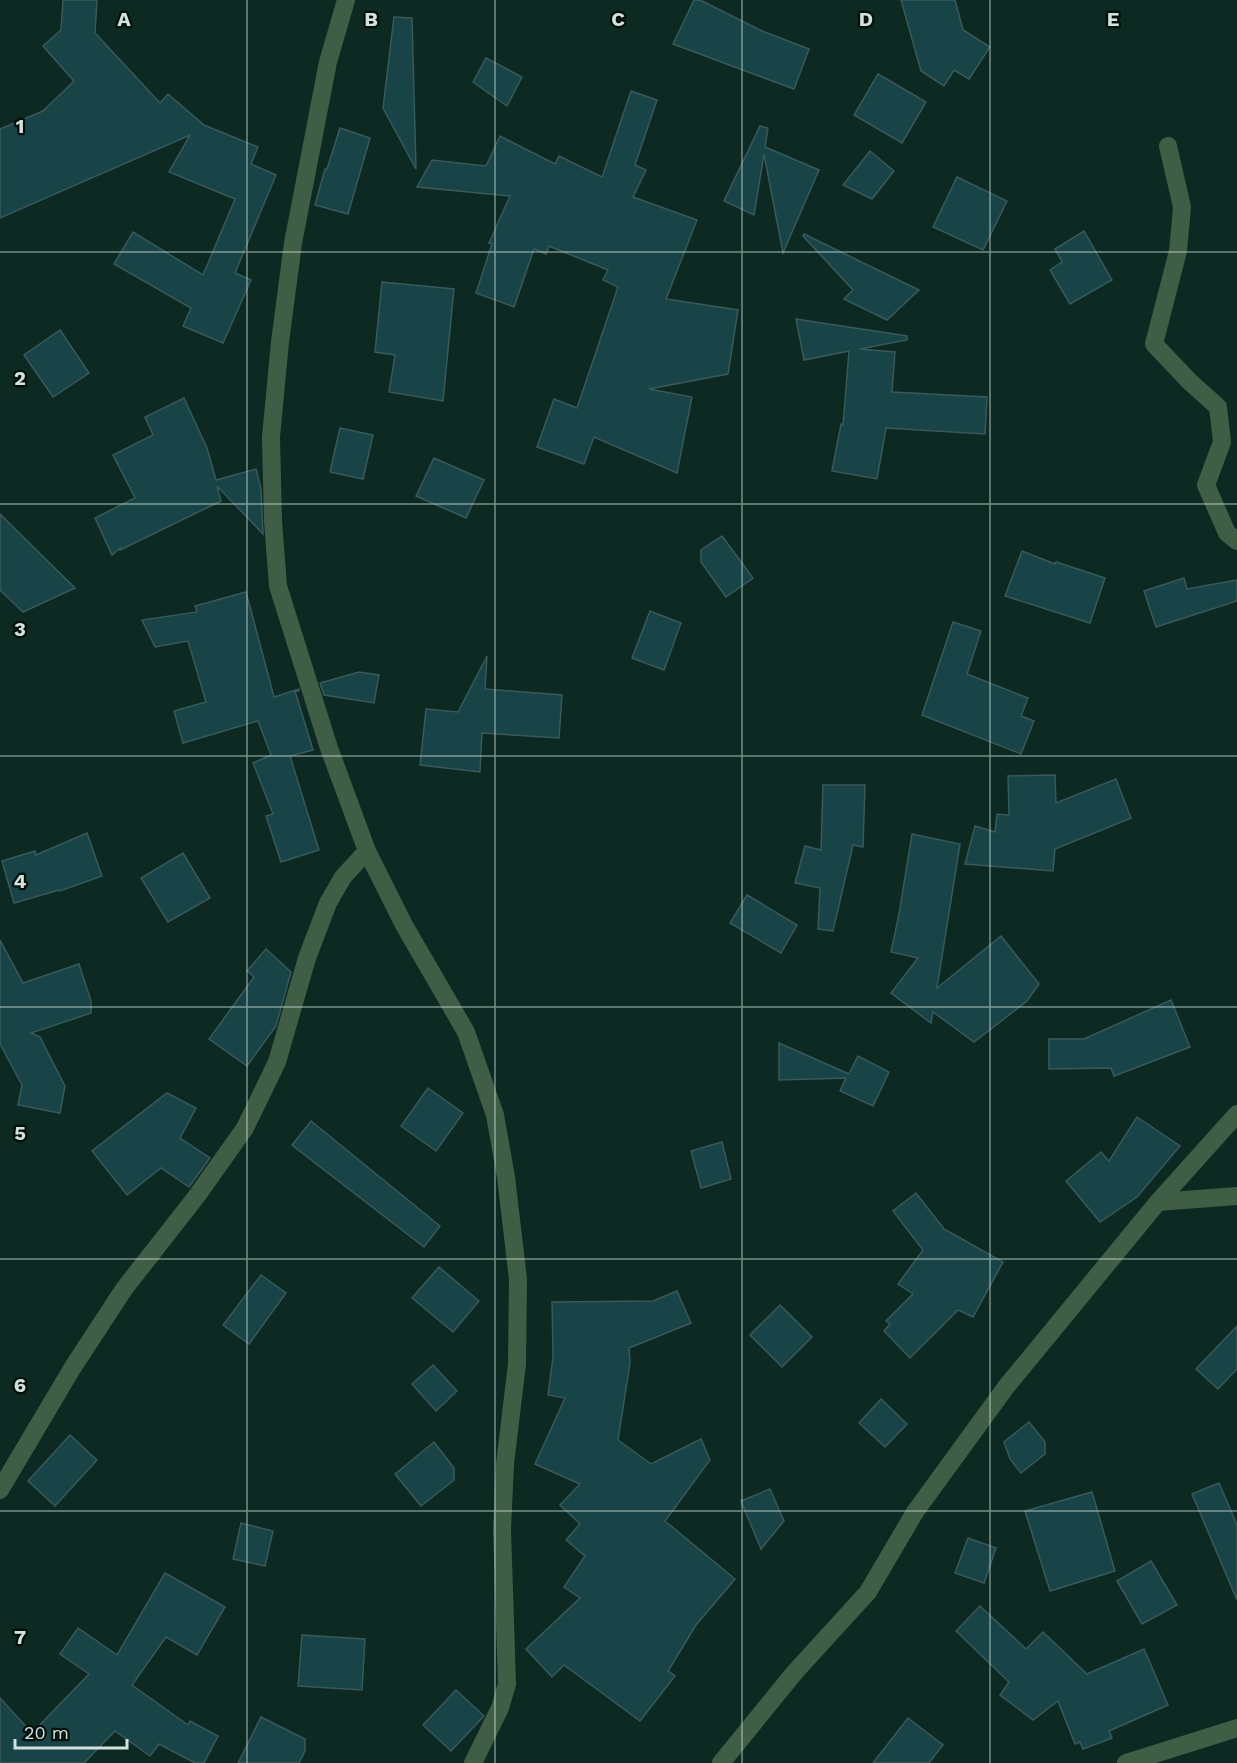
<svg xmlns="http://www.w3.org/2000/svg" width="1237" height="1763" font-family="'Work Sans',sans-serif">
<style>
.building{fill:#194447;stroke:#39595b;stroke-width:1.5}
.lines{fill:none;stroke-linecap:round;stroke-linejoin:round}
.minor{stroke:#405e45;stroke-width:18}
.grid{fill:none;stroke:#d2e2dd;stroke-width:1.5;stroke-opacity:0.55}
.grid-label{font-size:20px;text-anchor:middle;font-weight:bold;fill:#d2e2dd;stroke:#040f0c;stroke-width:4.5;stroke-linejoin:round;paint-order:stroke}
</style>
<rect width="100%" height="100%" fill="#0c2922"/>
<g class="building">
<path d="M63 0H97L95 33 160 103 168 94 204 125 258 147 251 164 276 175 235 273 251 280 223 343 183 326 191 308 114 264 133 232 203 275 235 199 169 172 190 135 0 218V129L43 111 74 81 43 46 61 30Z"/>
<path d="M694 0H700L762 31 809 49 794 89 673 44Z"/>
<path d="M901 0H955L963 30 990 47 969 79 954 70 944 86 921 71Z"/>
<path d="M394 17 412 18 416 169 383 108Z"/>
<path d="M486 58 522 77 507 106 473 82Z"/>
<path d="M878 74 926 102 902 143 854 115Z"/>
<path d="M631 91 657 100 635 165 646 170 633 197 697 220 666 299 738 310 728 374 649 389 692 397 677 473 594 437 584 464 537 447 554 399 577 408 618 287 603 280 608 270 549 246 546 254 534 249 514 307 476 293 492 244 489 243 510 196 417 187 432 160 486 166 500 136 555 164 559 156 602 177Z"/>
<path d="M760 126 768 128 765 147 819 170 783 253 764 154 754 215 724 201Z"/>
<path d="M340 128 370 138 348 214 315 205 325 169H327Z"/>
<path d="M870 151 894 171 872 199 843 185Z"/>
<path d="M957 177 1007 201 983 250 933 227Z"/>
<path d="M1084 231 1112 280 1070 304 1050 270 1062 262 1055 249Z"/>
<path d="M804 234 919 290 887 320 844 299 853 290 803 236Z"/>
<path d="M382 282 454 289 443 401 389 392 395 355 375 352Z"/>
<path d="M796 319 907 336V340L860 349 895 352 892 392 987 397 985 434 886 428 877 479 832 471 841 424 843 425 849 351 804 360Z"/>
<path d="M60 330 89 373 53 397 24 355Z"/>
<path d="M184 398 207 448 216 480 256 469 261 489 263 534 217 486 221 501 120 550V548L112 555 95 518 135 498 113 455 153 435 145 417Z"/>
<path d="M340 428 373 435 363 479 330 472Z"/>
<path d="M434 458 484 480 466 518 416 496Z"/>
<path d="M0 514 75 588 23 612 0 590Z"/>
<path d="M722 536 753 578 726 597 701 562V550Z"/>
<path d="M1022 551 1055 564 1056 562 1105 578 1090 623 1005 596Z"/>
<path d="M1184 578 1187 589 1237 580V601L1156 627 1144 591Z"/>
<path d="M246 592 274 697 299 689V691H295L313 750 290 756 319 850 281 862 266 816 273 814 253 763 271 755 258 721 183 743 174 711 206 702 188 641 155 647 142 620 197 612 195 606Z"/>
<path d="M650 611 681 623 664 670 632 658Z"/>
<path d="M953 622 981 631 967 674 1028 698 1021 716 1034 721 1021 754 922 715Z"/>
<path d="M487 656 485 689 562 695 559 738 482 733 480 772 420 765 426 709 458 712Z"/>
<path d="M359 672 379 675 374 703 324 695 320 683Z"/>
<path d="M1055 775 1056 803 1116 779 1131 818 1055 849 1053 871 965 864 975 826 995 832 997 814 1009 815 1008 776Z"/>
<path d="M823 785H865L863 847 853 845 833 931 818 929 820 888 795 883 805 846 821 850Z"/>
<path d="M87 833 102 876 60 891 59 890 14 903 2 861 35 851 36 855Z"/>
<path d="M912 834 960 844 937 988 1001 936 1039 984 1027 1001 974 1042 933 1012 931 1023 891 993 918 958 891 952 899 914Z"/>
<path d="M183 853 210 898 168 922 141 878Z"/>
<path d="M747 895 797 925 781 953 730 923Z"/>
<path d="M0 940 23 983 79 964 91 1001V1013L31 1033 40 1037 65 1086 60 1113 18 1105 22 1085 0 1044Z"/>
<path d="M266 949 291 972 276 1026 247 1066 209 1039 254 977 247 971Z"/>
<path d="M1171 1000 1190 1047 1114 1076 1111 1068 1049 1069V1039H1084Z"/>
<path d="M779 1043 849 1074 858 1056 889 1072 873 1106 840 1091 846 1078 779 1080Z"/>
<path d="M428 1088 463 1113 436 1151 401 1126Z"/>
<path d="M167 1093 196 1108 180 1138 210 1158 189 1187 161 1168 127 1195 92 1151Z"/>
<path d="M1137 1117 1180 1146 1137 1197 1100 1222 1066 1181 1101 1152 1109 1161Z"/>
<path d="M311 1121 440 1226 424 1247 292 1145Z"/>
<path d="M722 1142 731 1179 701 1188 691 1151Z"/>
<path d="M916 1193 944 1229 1003 1262 973 1317 958 1310 910 1358 884 1331 890 1324 886 1321 913 1294 898 1284 923 1250 893 1211Z"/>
<path d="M439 1267 479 1301 453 1332 412 1298Z"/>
<path d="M261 1275 286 1293 249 1344 223 1325Z"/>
<path d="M677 1291 691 1323 629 1348 630 1363 618 1440 651 1464 701 1439 710 1460 665 1521 735 1579 696 1625 668 1671 675 1676 640 1721 564 1665 552 1677 526 1649 580 1598 564 1587 585 1556 566 1540 580 1524 560 1505 580 1484 535 1464 565 1398 548 1395 553 1357 552 1302 653 1301Z"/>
<path d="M780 1305 812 1337 782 1367 750 1335Z"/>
<path d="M1237 1326V1369L1218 1389 1196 1369Z"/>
<path d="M433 1365 457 1391 436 1411 412 1384Z"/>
<path d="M881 1399 907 1424 885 1447 859 1423Z"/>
<path d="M1029 1422 1045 1442V1454L1021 1473 1010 1459 1004 1442Z"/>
<path d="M70 1435 97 1460 55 1506 28 1481Z"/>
<path d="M434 1442 454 1468V1480L421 1506 395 1474Z"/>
<path d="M1219 1483 1237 1525V1600L1192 1494Z"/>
<path d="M770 1489 784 1521 761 1549 741 1501Z"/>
<path d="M1092 1492 1115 1571 1050 1591 1025 1511Z"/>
<path d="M241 1523 273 1531 265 1566 233 1559Z"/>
<path d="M968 1538 996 1548 984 1583 955 1573Z"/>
<path d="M1151 1561 1177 1605 1142 1624 1117 1581Z"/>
<path d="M165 1573 225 1607 197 1655 166 1637 132 1685 188 1725 190 1721 218 1736 204 1763H195L159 1744 150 1756 115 1731 84 1763H0V1698L32 1733 89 1674 60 1654 78 1628 117 1655Z"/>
<path d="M980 1606 1026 1649 1043 1632 1087 1674 1144 1649 1168 1705 1109 1731 1112 1738 1083 1749 1080 1742 1075 1744 1058 1701 1033 1720 1000 1695 1009 1682 956 1631Z"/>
<path d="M302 1635 365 1639 362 1690 298 1686Z"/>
<path d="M456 1690 484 1716 451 1751 423 1725Z"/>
<path d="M261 1717 305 1739V1751L299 1763H238Z"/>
<path d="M908 1718 943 1745 929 1763H873Z"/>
</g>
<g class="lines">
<g class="minor">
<path d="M346 0 328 62 293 243 280 342 271 437 273 521 278 586 329 748 367 851 404 925 466 1032 495 1115 506 1177 518 1279 517 1364 505 1464 502 1529 507 1684 500 1708 473 1763"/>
<path d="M1168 146 1182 207 1178 251 1154 344 1189 381 1218 407 1222 442 1206 485 1227 533 1237 541"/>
<path d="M1158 1202 1237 1196"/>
<path d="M0 1490 73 1367 124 1289 196 1197 245 1128 277 1062 307 958 328 903 343 877 367 851"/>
<path d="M721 1763 795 1672 868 1592 915 1512 1006 1387 1158 1202 1237 1114"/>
<path d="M1126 1763 1237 1728"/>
</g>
</g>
<path class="grid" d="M247 0V1763M495 0V1763M742 0V1763M990 0V1763M0 252H1237M0 504H1237M0 756H1237M0 1007H1237M0 1259H1237M0 1511H1237"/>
<g class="grid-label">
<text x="124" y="26">A</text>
<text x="371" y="26">B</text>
<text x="618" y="26">C</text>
<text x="866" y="26">D</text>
<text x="1113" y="26">E</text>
<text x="20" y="133">1</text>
<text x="20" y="385">2</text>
<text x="20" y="636">3</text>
<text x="20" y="888">4</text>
<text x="20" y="1140">5</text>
<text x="20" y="1392">6</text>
<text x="20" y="1644">7</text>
</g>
<path d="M15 1739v9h112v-9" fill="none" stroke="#d2e2dd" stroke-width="3"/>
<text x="24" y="1739" font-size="18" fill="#d2e2dd" stroke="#040f0c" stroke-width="4.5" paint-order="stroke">20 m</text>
</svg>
